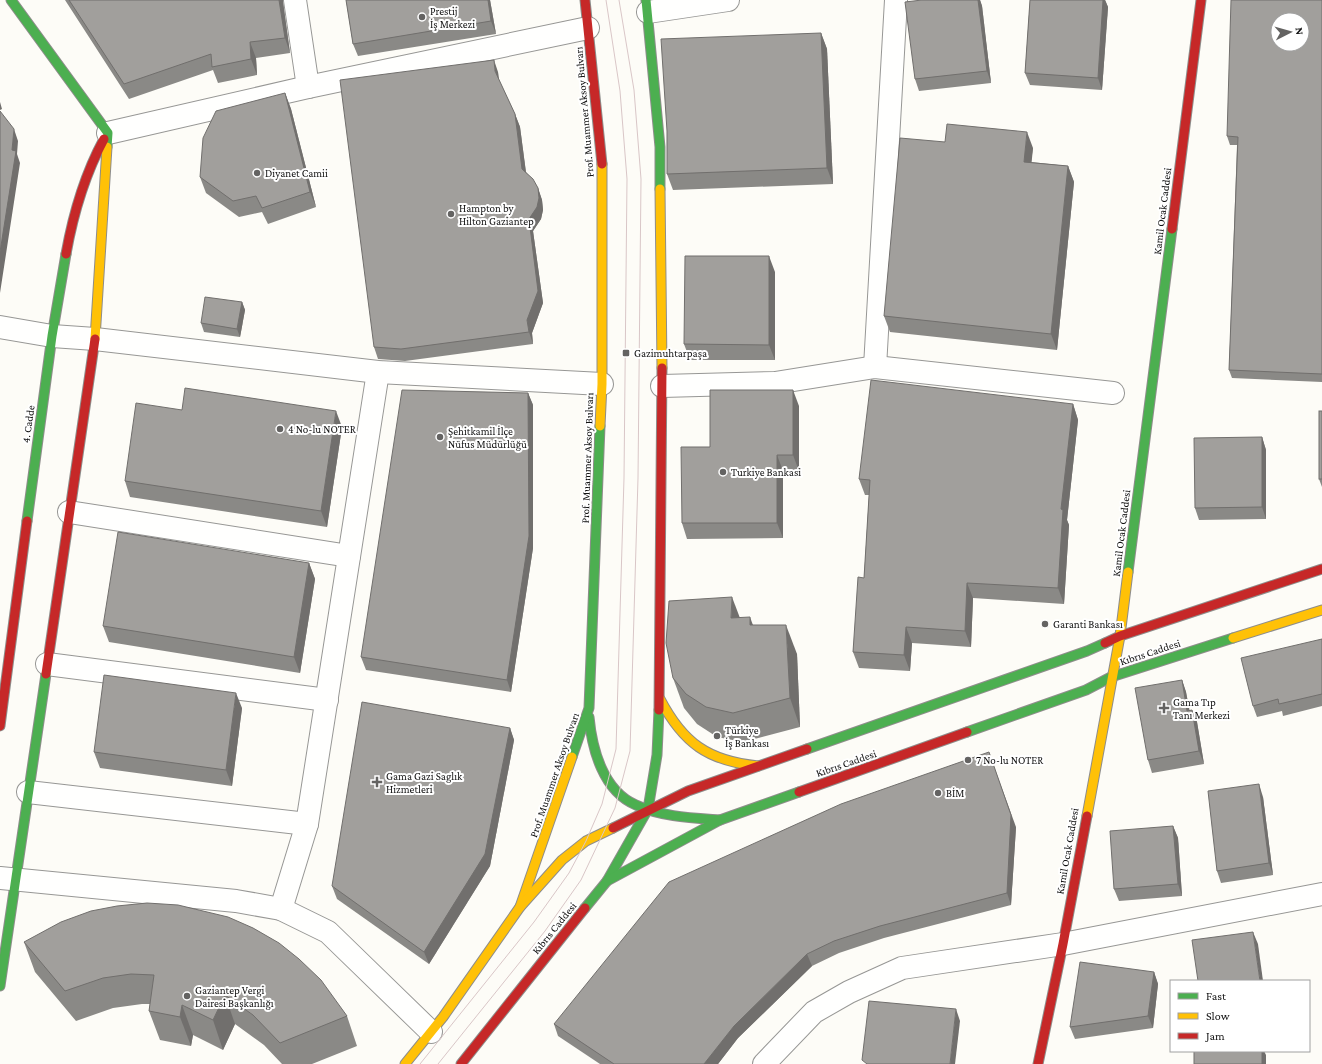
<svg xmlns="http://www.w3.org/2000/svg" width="1322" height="1064" font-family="'Crimson Pro',serif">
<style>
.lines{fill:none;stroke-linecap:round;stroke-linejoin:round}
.street-casing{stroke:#979795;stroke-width:24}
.fast-casing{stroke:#8e8d8b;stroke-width:11}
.slow-casing{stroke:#8e8d8b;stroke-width:11}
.jam-casing{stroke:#8e8d8b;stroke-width:11}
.street{stroke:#fffffe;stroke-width:22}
.fast{stroke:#4caf50;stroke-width:9}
.slow{stroke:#ffc107;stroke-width:9}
.jam{stroke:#c62828;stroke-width:9}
.tram{stroke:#d9c6c7;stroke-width:1}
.wall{fill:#8a8986}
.shaded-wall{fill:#716f6d}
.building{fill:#a19f9c;stroke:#716f6d;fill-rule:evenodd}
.poi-dot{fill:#646362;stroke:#fff;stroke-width:1.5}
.labels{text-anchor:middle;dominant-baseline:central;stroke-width:4;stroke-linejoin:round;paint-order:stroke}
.poi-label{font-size:11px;fill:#111;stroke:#fff;text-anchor:start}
.street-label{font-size:11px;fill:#111;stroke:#fff}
</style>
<rect width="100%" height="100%" fill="#fdfcf7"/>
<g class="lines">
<g class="street-casing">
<g id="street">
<path d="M295 0 308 87"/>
<path d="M648 12 728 0"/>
<path d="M108 133 308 87 588 28"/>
<path d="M0 327 52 336 95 339 378 372 602 384"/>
<path d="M875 367 896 0"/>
<path d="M662 386 775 383 875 367 1113 393"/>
<path d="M69 512 349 556"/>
<path d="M47 664 327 700"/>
<path d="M28 792 307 824"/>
<path d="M0 878 236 901 281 909 328 932 431 1032"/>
<path d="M281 909 307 824 378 372"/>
<path d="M764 1064 814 1012 849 992 902 968 1063 944 1322 894"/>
</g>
</g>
<g class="fast-casing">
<g id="fast">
<path d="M11 0 108 133 107 147"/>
<path d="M646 0 660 147V189"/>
<path d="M27 521 52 336 66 254"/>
<path d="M1128 572 1172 229"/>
<path d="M589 717C592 749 603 791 636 805 662 817 692 818 720 820"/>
<path d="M967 732 1086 690 1111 677 1233 638"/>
<path d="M807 749 1087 651 1105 643"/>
<path d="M572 757 589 708 600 426"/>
<path d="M607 881 648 809 657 755 659 710"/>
<path d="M585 908 607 881 720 820 799 792"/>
<path d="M0 986 46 674"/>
</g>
</g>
<g class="slow-casing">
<g id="slow">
<path d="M660 189 662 368"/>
<path d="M95 339 107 147"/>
<path d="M600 426 602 384V164"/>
<path d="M1233 638 1322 610"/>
<path d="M660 699C683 743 708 761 758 766"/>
<path d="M1087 816 1120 636 1128 572"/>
<path d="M520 907 572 757"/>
<path d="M405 1064 443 1017 520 907 562 860 586 841 613 828"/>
</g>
</g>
<g class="jam-casing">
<g id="jam">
<path d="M585 0 602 164"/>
<path d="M1172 229 1201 0"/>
<path d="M66 254C73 215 85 174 104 139"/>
<path d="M1105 643 1120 636 1322 569"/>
<path d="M46 674 95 339"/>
<path d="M659 710 662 368"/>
<path d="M0 726 27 521"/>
<path d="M799 792 967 732"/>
<path d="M613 828 688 791 807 749"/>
<path d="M461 1064 585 908"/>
<path d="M1038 1064 1063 944 1087 816"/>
</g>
</g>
<use href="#street" class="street"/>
<use href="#fast" class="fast"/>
<use href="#slow" class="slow"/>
<use href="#jam" class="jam"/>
<g class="tram">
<path d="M420 1064 534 922 569 873 586 841 602 804 616 749 624 478 627 179 620 91 606 0"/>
<path d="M438 1064 545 931 581 880 615 808 630 751 638 478 641 179 634 90 619 0"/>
</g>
</g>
<g class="wall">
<path d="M65 0H283V2L290 53 256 58 257 75 218 83 213 70 129 99Z"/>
<path d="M346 0H490L496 34 358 56 353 44Z"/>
<path d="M922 0H980L982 6 991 83 919 91 915 79Z"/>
<path d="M1030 0H1105L1108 7 1102 90 1030 85 1025 73Z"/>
<path d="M1322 0V382L1232 378 1229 370 1237 145H1230L1227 136Z"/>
<path d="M821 33 827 49 833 184 673 190 667 174V131Z"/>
<path d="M498 72 499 80 515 114 520 127 526 172 538 188 542 200 543 210 541 219 533 231 543 303 532 333 533 344 405 361 378 359 374 347Z"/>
<path d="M285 93 291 109 316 207 268 224 262 212 239 217 206 193 200 177Z"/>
<path d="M945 142 1033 148 1031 162 1068 166 1074 182 1057 350 890 332 884 316Z"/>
<path d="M775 272V360H690L684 344Z"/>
<path d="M242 302 245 310 240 337 204 332 201 323Z"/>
<path d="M528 393 533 405V548L511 692 366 670 361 657Z"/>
<path d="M1073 404 1078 420 1067 520 1069 525 1064 604 973 598 971 647 912 643 910 671 859 668 853 652 864 578 869 495H865L859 479Z"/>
<path d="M799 406V471H783V538L687 539 682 523 710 447Z"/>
<path d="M1322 411V487L1319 479Z"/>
<path d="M342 427 327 527 130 497 125 481Z"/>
<path d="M1262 437 1266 450V519L1199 520 1195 508Z"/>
<path d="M309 563 315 579 300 673 109 642 103 626Z"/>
<path d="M740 618 753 625 797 654 800 727 743 742 717 737 697 724 684 708 673 678Z"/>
<path d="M1322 639V706L1283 716 1282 711 1257 717 1253 706Z"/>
<path d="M1182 680 1186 692 1189 710H1192L1197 722 1204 764 1152 773 1148 760Z"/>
<path d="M242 708 232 786 100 768 94 752Z"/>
<path d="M510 728 514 740 490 866 429 964 337 899 332 886Z"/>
<path d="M1263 797 1273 875 1221 883 1217 871Z"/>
<path d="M1173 826 1178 838 1182 896 1119 901 1114 889Z"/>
<path d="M1016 827 1011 905 884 938 839 953 812 966 738 1038 718 1064H600L558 1036 554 1024Z"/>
<path d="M24 942 347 1016 357 1046 312 1064H282L264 1045 235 1024 223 1050 193 1035 191 1046 160 1040 149 1011 150 1004H142L113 1008 76 1021 35 972Z"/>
<path d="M1154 972 1158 984 1153 1028 1075 1039 1070 1027Z"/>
</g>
<g class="shaded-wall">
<path d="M279 0H283V2L290 53 285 38Z"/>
<path d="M488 0H490L496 34 491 21Z"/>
<path d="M978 0H980L982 6 991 83 987 71Z"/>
<path d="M1103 0H1105L1108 7 1102 90 1098 78Z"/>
<path d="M821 33 827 49 833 184 827 168Z"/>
<path d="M250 42 256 58 257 75 251 59Z"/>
<path d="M494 60 498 72 499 83 495 71Z"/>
<path d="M285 93 291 109 316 207 310 192Z"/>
<path d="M0 102 2 109 0 110Z"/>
<path d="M515 114 520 127 527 181 522 169Z"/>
<path d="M14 129 18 141 17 154 20 163 0 293V252Z"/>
<path d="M1027 132 1033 148 1030 178 1024 162Z"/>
<path d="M1068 166 1074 182 1057 350 1051 334Z"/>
<path d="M538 188 542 200 543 210 541 219 533 231 543 303 532 333 533 344 529 332 527 320 529 219Z"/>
<path d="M769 256 775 272V360L769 345Z"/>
<path d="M242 302 245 310 240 337 237 329Z"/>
<path d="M793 390 799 406V471L793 455Z"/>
<path d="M528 393 533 405V548L511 692 507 680Z"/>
<path d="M1073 404 1078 420 1067 520 1069 525 1064 604 1058 588 1061 509Z"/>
<path d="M336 411 342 427 327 527 321 511Z"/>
<path d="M1262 437 1266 450V519L1262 507Z"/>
<path d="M777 455 783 471V538L777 523Z"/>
<path d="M309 563 315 579 300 673 294 657Z"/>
<path d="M967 583 973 598 971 647 965 631Z"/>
<path d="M732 597 743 626 731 618Z"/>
<path d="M750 617 761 647 750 625Z"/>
<path d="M786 625 797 654 800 727 790 698Z"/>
<path d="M906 627 912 643 910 671 904 655Z"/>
<path d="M1182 680 1186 692 1192 723 1187 711Z"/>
<path d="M236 693 242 708 232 786 226 770Z"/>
<path d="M1192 710 1197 722 1204 764 1199 751Z"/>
<path d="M510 728 514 740 490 866 429 964 424 952Z"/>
<path d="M993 764 1016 827 1011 905 1007 893Z"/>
<path d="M1259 784 1263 797 1273 875 1269 863Z"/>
<path d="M1173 826 1178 838 1182 896 1178 884Z"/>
<path d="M1253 932 1258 944 1263 981H1260Z"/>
<path d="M807 954 812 966 738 1038 718 1064H704L734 1026Z"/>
<path d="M1154 972 1158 984 1153 1028 1148 1016Z"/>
<path d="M225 995 235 1024 223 1050 213 1020Z"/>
<path d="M182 1005 193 1035 191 1046 180 1017Z"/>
<path d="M956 1009 960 1021 955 1064H950Z"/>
<path d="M1262 1051H1264L1266 1055V1064H1262Z"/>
</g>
<g class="building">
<path d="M69 0H279L285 38 250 42 251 59 212 67 211 54 124 84Z"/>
<path d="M346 0H488L491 21 353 44Z"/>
<path d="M922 0H978L987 71 915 79 905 2Z"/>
<path d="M1030 0H1103L1098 78 1025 73Z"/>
<path d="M1231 0H1322V374L1229 370 1238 137 1227 136ZM1278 20H1302V44H1278Z"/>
<path d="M821 33 827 168 667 174V131L661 39Z"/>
<path d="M494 60 495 71 515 114 522 169 533 179 538 188 539 198 537 207 529 219 538 291 527 320 529 332 401 349 374 347 340 80Z"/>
<path d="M285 93 310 192 262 208 256 196 233 201 200 177 203 138 216 111Z"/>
<path d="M0 111 14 129 12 150 16 151 0 252Z"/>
<path d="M947 124 1027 132 1024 162 1068 166 1051 334 884 316 900 138 945 142Z"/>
<path d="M685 256H769V345L684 344Z"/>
<path d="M205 297 242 302 237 329 201 323Z"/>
<path d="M871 380 1073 404 1061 509 1063 510 1058 588 967 583 965 631 906 627 904 655 853 652 858 577 864 578 870 480 859 479Z"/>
<path d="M185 388 336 411 321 511 125 481 136 403 182 410Z"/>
<path d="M402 390 528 393 529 536 507 680 361 657Z"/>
<path d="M710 390H793V455H777V523H682L681 447H710Z"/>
<rect x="1319" y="411" width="3" height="68"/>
<path d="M1262 437V507L1195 508 1194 438Z"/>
<path d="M118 532 309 563 294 657 103 626Z"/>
<path d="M732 597 731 618 750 617V625H786L790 698 733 713 706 707 686 694 673 678 666 643 669 601Z"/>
<path d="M1322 639V694L1279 704 1278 699 1253 706 1241 658Z"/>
<path d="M104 675 236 693 226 770 94 752Z"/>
<path d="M1182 680 1187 711 1192 710 1199 751 1148 760 1135 688Z"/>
<path d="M362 702 510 728 485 854 424 952 332 886Z"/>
<path d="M989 752 1011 815 1007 893 880 926 834 941 807 954 734 1026 704 1064H614L554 1024 669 882 841 804Z"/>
<path d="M1259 784 1269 863 1217 871 1208 791Z"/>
<path d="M1173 826 1178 884 1114 889 1110 831Z"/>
<path d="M147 903 178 905 228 917 253 928 279 943 299 959 321 980 347 1016 280 1043 253 1015 225 995 213 1020 182 1005 180 1017 149 1011 154 975 131 974 103 978 65 991 24 942 61 922 91 911 117 906Z"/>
<path d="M1253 932 1260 981H1198L1192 940Z"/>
<path d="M1080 962 1154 972 1148 1016 1070 1027Z"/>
<path d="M869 1001 956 1009 950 1064H867L862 1060Z"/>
<rect x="1194" y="1051" width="68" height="13"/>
</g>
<g class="poi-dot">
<circle cx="422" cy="17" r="4"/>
<circle cx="257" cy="173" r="4"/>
<circle cx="451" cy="214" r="4"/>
<rect x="622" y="349" width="8" height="8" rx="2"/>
<circle cx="280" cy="429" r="4"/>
<circle cx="440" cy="437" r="4"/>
<circle cx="723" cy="472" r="4"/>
<circle cx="1045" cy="624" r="4"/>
<path d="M1162 702h4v4h4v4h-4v4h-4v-4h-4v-4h4z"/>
<circle cx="717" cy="736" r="4"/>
<circle cx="968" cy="760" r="4"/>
<path d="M375 776h4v4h4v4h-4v4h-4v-4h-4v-4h4z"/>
<circle cx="938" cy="793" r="4"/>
<circle cx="187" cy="996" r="4"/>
</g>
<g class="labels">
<g class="poi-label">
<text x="430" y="11">Prestij<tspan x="430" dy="13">İş Merkezi</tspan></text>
<text x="265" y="173">Diyanet Camii</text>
<text x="459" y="208">Hampton by<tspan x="459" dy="13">Hilton Gaziantep</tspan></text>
<text x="634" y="353">Gazimuhtarpaşa</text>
<text x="288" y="429">4 No-lu NOTER</text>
<text x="448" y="431">Şehitkamil İlçe<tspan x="448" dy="13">Nüfus Müdürlüğü</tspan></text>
<text x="731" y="472">Turkiye Bankasi</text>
<text x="1053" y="624">Garanti Bankası</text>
<text x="1173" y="702">Gama Tıp<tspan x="1173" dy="13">Tanı Merkezi</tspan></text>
<text x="725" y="730">Türkiye<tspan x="725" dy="13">İş Bankası</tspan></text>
<text x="976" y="760">7 No-lu NOTER</text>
<text x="386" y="776">Gama Gazi Saglık<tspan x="386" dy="13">Hizmetleri</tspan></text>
<text x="946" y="793">BİM</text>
<text x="195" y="990">Gaziantep Vergi<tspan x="195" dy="13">Dairesi Başkanlığı</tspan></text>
</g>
<g class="street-label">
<text transform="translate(584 112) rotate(-95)">Prof. Muammer Aksoy Bulvarı</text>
<text transform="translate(1162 211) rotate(-83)">Kamil Ocak Caddesi</text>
<text transform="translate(28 424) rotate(-82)">4. Cadde</text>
<text transform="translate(587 458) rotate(-88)">Prof. Muammer Aksoy Bulvarı</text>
<text transform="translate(1121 533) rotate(-83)">Kamil Ocak Caddesi</text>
<text transform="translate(1150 652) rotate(-18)">Kıbrıs Caddesi</text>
<text transform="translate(846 763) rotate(-19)">Kıbrıs Caddesi</text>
<text transform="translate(554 775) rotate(-71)">Prof. Muammer Aksoy Bulvarı</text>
<text transform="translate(1067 851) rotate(-80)">Kamil Ocak Caddesi</text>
<text transform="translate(554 928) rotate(-51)">Kıbrıs Caddesi</text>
</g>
</g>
<rect x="1170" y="980" width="140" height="72" fill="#ffffff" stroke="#a0a0a0"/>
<rect x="1178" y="993" width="20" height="6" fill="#4caf50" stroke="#a0a0a0"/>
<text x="1206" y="1000" font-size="12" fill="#111111">Fast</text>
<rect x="1178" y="1013" width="20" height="6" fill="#ffc107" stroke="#a0a0a0"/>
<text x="1206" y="1020" font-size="12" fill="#111111">Slow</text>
<rect x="1178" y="1033" width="20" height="6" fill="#c62828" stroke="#a0a0a0"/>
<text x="1206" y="1040" font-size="12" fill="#111111">Jam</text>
<g transform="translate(1290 32) rotate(84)"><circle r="19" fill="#ffffff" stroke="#a0a0a0"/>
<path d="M0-3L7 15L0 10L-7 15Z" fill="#646362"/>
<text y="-6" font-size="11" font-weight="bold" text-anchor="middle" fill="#111111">N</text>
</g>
</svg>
